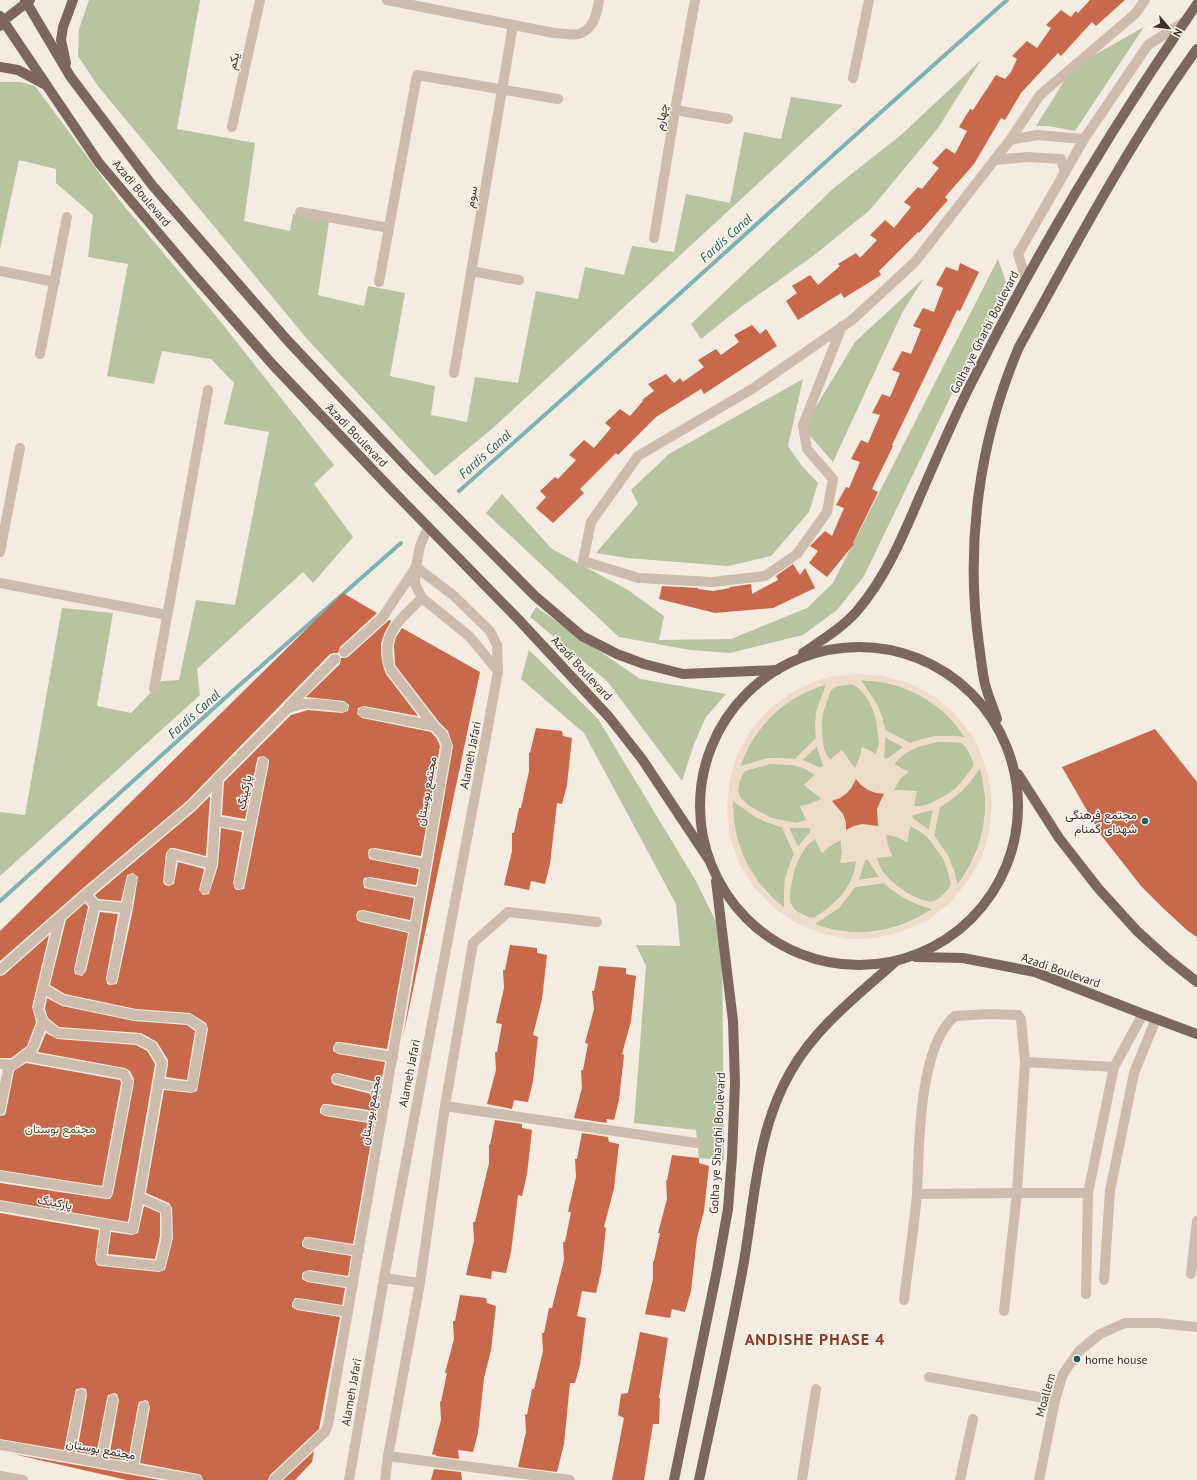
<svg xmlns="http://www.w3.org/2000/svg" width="1197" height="1480" font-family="'PT Sans',Vazirmatn,sans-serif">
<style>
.green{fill:#b8c4a0}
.plaza{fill:#ecdcc8;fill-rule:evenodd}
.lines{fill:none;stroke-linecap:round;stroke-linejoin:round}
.stream{stroke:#7fb0b2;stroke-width:4}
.building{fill:#c8694b}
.minor{stroke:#cdbbac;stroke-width:10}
.major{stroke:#7d675c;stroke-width:10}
.poi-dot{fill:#1f5a5e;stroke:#fbf5ee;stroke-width:1.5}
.labels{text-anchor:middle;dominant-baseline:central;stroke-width:3;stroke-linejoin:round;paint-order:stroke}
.street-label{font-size:12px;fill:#3b302b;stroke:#fbf5ee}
.poi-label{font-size:12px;fill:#3b302b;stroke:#fbf5ee;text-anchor:end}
.park-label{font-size:12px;fill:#4a5a2e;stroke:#fbf5ee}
.water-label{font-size:13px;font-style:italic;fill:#1f5a5e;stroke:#fbf5ee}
.district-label{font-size:16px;font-weight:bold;letter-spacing:1px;fill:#8c3b22;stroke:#fbf5ee}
</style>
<rect width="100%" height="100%" fill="#f4ebe1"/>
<g class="green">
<path d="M89 0H200L177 129 255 143 244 221 290 231 293 214 329 222 318 295 364 306 368 286 405 293 390 376 435 386 431 415 467 422 475 377 518 383 536 291 578 299 585 267 624 275 632 246 674 252 686 194 730 203 744 132 781 139 791 97 843 105 493 428 435 476 308 340 98 86 78 56 79 29Z"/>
<path d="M1144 27 1075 131 1048 126H1036L1073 67Z"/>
<path d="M981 60 938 128 870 210 813 256 741 307 701 339 691 324 835 187 901 135Z"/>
<path d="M0 82H20L35 86 120 201 216 316 334 465 314 484 353 537 313 583 303 572 197 669 200 695 0 876V812L25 815 62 608 113 613 97 706 131 713 162 681 179 680 196 600 235 605 269 432 224 424 234 383 211 359 162 351 154 384 107 376 128 264 88 257 93 215 56 183V169L19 160 0 249Z"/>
<path d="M998 259 1006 282 864 576 837 610 803 635 730 653 690 650 619 637 486 513 502 494 552 549 628 590 664 616 659 640 731 639 807 608 833 583Z"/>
<path d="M924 278 902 313 833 462 803 428 855 342Z"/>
<path d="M803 379 788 446 802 466 818 483 809 512 771 556 728 566 627 558 596 553 638 504 631 490 669 454Z"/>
<path d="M536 607 640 679 726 694 706 717 694 744 682 781 607 681 530 617Z"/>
<path d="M529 650 598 719 696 881 722 934 724 1160 699 1158 696 1130 634 1123 646 966 636 945 680 946 676 904 584 733 521 679Z"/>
<path d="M860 680C904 681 941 701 965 737 946 735 928 737 910 743L885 730 882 717Z"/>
<path d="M827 684C819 702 815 719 816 739L795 759 768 758 740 767C754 726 785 696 827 684Z"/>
<path d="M851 684C870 690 880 724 879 742 879 746 877 750 876 754L862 747 860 757 855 769 842 750 830 760C828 757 825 753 824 749 820 736 820 698 833 688 838 685 845 685 851 684Z"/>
<path d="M885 737 904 747 887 759 884 758Z"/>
<path d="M936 742C944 742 954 740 961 743 966 745 968 751 970 755 972 758 974 763 973 767 969 782 940 801 926 805 922 806 918 806 914 806L916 791 893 790 900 779 908 772 894 764C905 750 919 746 936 742Z"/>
<path d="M817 746 823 766 821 768 802 760Z"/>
<path d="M769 764C786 763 801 764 815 775L804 785 822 799 810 804 800 806 807 820 796 823 771 818 749 806 740 798 738 791 739 784 741 777 745 771Z"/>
<path d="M980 768C992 809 983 852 957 885L954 870 934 835 940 807C957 797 969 784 980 768Z"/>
<path d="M733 800C748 813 763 822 782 827L794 854C786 871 783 889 785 908 750 882 732 843 733 800Z"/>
<path d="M933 809 929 830 912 818 913 815Z"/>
<path d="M910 826C930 834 944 854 949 875 949 877 951 881 951 884 950 888 947 891 944 894 941 897 936 902 931 902 923 902 909 895 903 890 890 882 881 872 876 858L892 856 888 846 885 834 897 837 907 842Z"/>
<path d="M789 828H810L811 831 798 847Z"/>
<path d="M815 839 822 853 830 846 841 840 842 852 841 863 856 861C854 887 835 905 814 918 806 917 796 913 792 906 783 893 797 858 806 847 808 843 812 841 815 839Z"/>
<path d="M865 860H868L879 877 858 880Z"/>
<path d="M884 883C898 896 914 904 932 909 897 933 855 939 814 924 831 915 844 903 855 887Z"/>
</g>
<path class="plaza" d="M857 674 884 676 911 684 935 697 956 715 973 737 979 749 988 775 992 803 989 831 982 857 968 881 950 903 928 920 903 931 876 938 862 939H848L821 933 796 923 773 907 754 887 739 863 730 837 727 810 729 782 737 755 750 731 768 710 791 693 816 681 829 677ZM861 680 883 682 896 685 920 695 942 710 951 719 965 737 935 736 922 739 910 743 885 730 882 717 877 704ZM826 684 816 712 815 726 816 738 795 759 768 758 740 766 749 746 756 734 773 714 794 698 806 692ZM851 684 857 686 866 696 872 707 876 719 879 744 876 754 862 747 860 757 855 768 847 759 842 750 830 760 824 751 821 726 823 713 831 690 837 686ZM885 737 903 747 887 759 884 758ZM936 742H949L961 743 966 747 970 754 973 760V767L957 787 947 795 925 806H914L917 791H906L894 790 900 779 908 772 894 764 901 756 912 749ZM817 746 823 766 821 768 802 760ZM769 764 794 765 806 768 815 775 804 785 813 791 822 799 810 804 800 806 806 820 796 823 771 818 749 806 740 797 738 791 739 784 741 777 745 771ZM980 768 982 777 986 803 983 829 976 855 970 867 958 885 949 857 934 835 940 807 962 791 971 781ZM733 801 757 818 782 827 794 853 785 878 784 892V908L767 893 759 883 745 861 736 836 734 823ZM933 810 929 830 912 818 913 815ZM910 826 920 830 929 839 944 860 948 871 951 884 948 890 937 900 931 902 919 899 897 887 887 878 880 868 877 858 892 856 888 846 886 834 897 837 907 842ZM789 828H810L811 831 798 847ZM815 839 822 853 830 846 841 840 842 852 840 863 856 861 855 871 850 883 843 894 835 903 814 918 807 917 794 910 790 905V892L795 867 800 856 807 845ZM865 860H868L879 877 859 880ZM884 883 905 899 932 909 913 921 901 926 875 932H849L836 931 815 924 839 908 855 887Z"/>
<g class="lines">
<g class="stream">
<path d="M459 491C643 329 823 162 1007 0"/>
<path d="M0 901 235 689 401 543"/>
</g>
</g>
<g class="building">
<path d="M1090 0H1125L1096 26 1092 22 1061 56 1058 53 1021 93 1005 120 1001 118 974 164 945 197 948 200 919 233 918 232 879 271 881 275 844 298 841 293 798 320 786 301 797 293 792 286 810 275 818 285 840 266 838 264 856 253 860 258 877 240 870 235 885 220 894 228 911 207 904 202 918 187 922 189 939 168 932 163 946 148 955 154 967 131 959 127 970 109 973 110 996 75 1005 79 1011 72 1017 59 1012 56 1027 41 1037 48 1051 28 1046 25 1061 10 1071 17 1076 11 1078 13Z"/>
<path d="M960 263 979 272 960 311 957 310 892 445 893 446 872 489 878 492 853 543 854 544 827 577 809 563 818 551 810 546 825 531 832 536 844 508 836 505 846 487 849 488 860 462 851 459 861 440 868 443 880 415 872 413 882 394 890 397 900 373 892 370 902 351 911 354 921 329 913 326 923 308 934 312 943 288 936 285 946 267 958 271Z"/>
<path d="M752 325 760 334 766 329 777 346 704 394 701 389 656 417 618 455 616 453 580 489 584 493 553 523 536 508 546 497 540 491 555 477 558 479 576 460 569 455 584 440 594 448 611 428 605 423 620 409 630 416 643 401 642 400 654 391 648 384 666 374 674 383 680 378 683 382 704 367 698 360 716 349 721 355 739 342 734 335Z"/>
<path d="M793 564 800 575 805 568 815 588 773 608 715 613 659 599 662 586 698 588V589L713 591 730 588V587L751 584 752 594 778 580 776 576Z"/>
<path d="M343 593 377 613 340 647 338 653H334L330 654 187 801 82 889 0 961V931Z"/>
<path d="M389 620 391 621 385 632 381 643V654L383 666 386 674 418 716 364 706 358 708 357 714 362 718 431 732 437 739 440 746 421 856 375 848 369 849 368 853 369 859 373 860 419 869 416 885 370 877 364 878 363 882 364 888 368 889 414 898 410 920 363 910 358 911 356 915 357 920 361 922 408 933 387 1049 340 1042H336L333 1047V1051L338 1054 385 1062 381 1083 338 1073 333 1074 331 1078 332 1083 335 1085 379 1096 376 1111 327 1104H323L320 1109V1113L325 1116 374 1124 353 1244 309 1237H305L302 1242V1246L307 1249 351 1256 348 1276 309 1270 303 1272 302 1275V1279L307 1282 345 1288 342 1305 299 1298H295L292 1303V1307L297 1310 340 1317 319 1429 270 1475 268 1480H203L201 1475 198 1474 140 1463 150 1407 148 1401 145 1400 139 1402 138 1405 128 1461 109 1458 119 1400 117 1394 114 1393 108 1395 107 1398 96 1455 77 1452 87 1395 86 1389 82 1388 76 1389 75 1393 64 1450 0 1439V1213L99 1230 95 1260 97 1265 100 1266 159 1272 165 1270 173 1238 172 1208 169 1203 146 1193 164 1090 191 1093 197 1091 208 1029 206 1023 190 1013 136 1009 65 994 50 985 66 920 85 903 88 907 74 969 75 974 82 976 86 971 100 912 118 914 106 978 107 984 110 985 117 984 133 909 138 877 133 873 127 875 121 901 98 899 95 895 195 811 210 796 206 856 174 848H170L166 853 163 882 165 885 169 886 174 884 178 862 204 869 199 890 203 895 209 894 218 866 221 828 242 832 233 883 235 889 238 890 244 889 245 885 269 763V760L264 756 258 757 257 760 245 819 222 815 224 782 291 715 308 710 342 713 348 711 349 705 344 701 306 697 340 664 341 658H345L348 657Z"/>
<path d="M402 628 480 672 403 1037 453 746 448 731 439 722 395 665 394 645 396 637Z"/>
<path d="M536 728 562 731 563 736 572 738 567 785 562 804 557 803 550 864 545 884 531 881 529 890 504 885 512 851V833H514L519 808H521L529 771V753H530Z"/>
<path d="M1155 729 1197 782V937L1188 931 1163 908 1141 886 1101 835 1062 767Z"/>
<path d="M856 779 861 785 868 790 876 793 884 794 880 802 877 809 878 826 862 824 854 826 846 830V822L843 814 832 801 840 798 847 793 852 787Z"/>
<path d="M49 935 32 1007 36 1022 27 1046 11 1058H0V976L4 975Z"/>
<path d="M510 945 537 948V953L547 955 542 999 533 1035 538 1037 533 1081 528 1102 514 1100 512 1109 487 1104 496 1070 495 1052H497L502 1024 496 1023 504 988 503 970H505Z"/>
<path d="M599 966 626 968V974L636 976 631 1021 622 1054 624 1055 619 1100 614 1120 606 1119 607 1123 574 1118 582 1088 581 1070H583L588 1044 585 1043 594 1009 592 991H594Z"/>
<path d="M47 998 62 1006 134 1021 187 1025 195 1031 187 1080 166 1077 168 1064V1060L157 1042 141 1033 59 1027 48 1018 45 1009Z"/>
<path d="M46 1033 57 1039 136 1045 147 1051 155 1064 128 1222 0 1200V1183L106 1199H110L113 1194 134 1083V1079L130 1071 125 1068 38 1052Z"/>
<path d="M26 1063 120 1080 121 1083 102 1186 0 1170V1116L5 1115 6 1112 14 1071Z"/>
<path d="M495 1120 522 1124V1128L532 1130 527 1174 522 1196 518 1195 511 1252 506 1273 492 1271 491 1279 466 1275 474 1241 473 1222H475L489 1163V1145H490Z"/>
<path d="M582 1133 608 1137 609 1142 619 1144 614 1188 604 1227 606 1228 601 1272 596 1293 582 1291 577 1316 586 1318 580 1365 575 1383H570L564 1444 557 1472 518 1467 526 1432 525 1414 527 1415 532 1389H534L543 1351 542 1333H544L549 1308H552L564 1260 563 1242H565L571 1212H568L576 1177 575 1159H577Z"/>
<path d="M672 1155 699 1158V1163L709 1166 704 1211 697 1238 691 1291 685 1312 672 1309 670 1318 645 1314 653 1279V1261H654L660 1233H658L667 1199 666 1180 667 1181Z"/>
<path d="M144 1206 160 1213V1236L155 1259 108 1254 111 1232 132 1235 138 1233Z"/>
<path d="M460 1295 486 1298 487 1303 496 1306 491 1350 484 1378 478 1433 473 1452 458 1450 459 1459 436 1456V1455L432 1454 441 1420 440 1401 441 1402 447 1373H445L454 1339 453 1321H455Z"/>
<path d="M640 1332 668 1338 659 1398H660L659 1424H653L644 1480H612L624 1418 618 1415 621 1394 628 1393Z"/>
<path d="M314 1451 312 1462 295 1480H283Z"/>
<path d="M13 1454 100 1469 160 1480H127Z"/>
<path d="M434 1469 461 1472 462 1480H431Z"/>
</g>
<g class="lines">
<g class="minor">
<path d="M387 0 554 33C561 33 572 36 579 34 594 29 597 13 599 0"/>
<path d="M853 78 869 0"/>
<path d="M675 110 728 119"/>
<path d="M232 127 260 0"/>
<path d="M1010 140 1037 135 1084 139"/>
<path d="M994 160 1028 157 1061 159 1065 173"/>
<path d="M300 212 389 228"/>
<path d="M654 238 675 110 695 0"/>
<path d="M0 271 55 282"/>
<path d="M471 271 519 280"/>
<path d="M1026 279 1018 254 1084 139 1148 45 1184 22"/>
<path d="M379 282 417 75 558 99"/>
<path d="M842 326 803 425 807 449 833 479 827 512 797 554 765 576 712 582 639 578 583 561 591 522 638 456 752 389 852 320 915 262 1010 140 1040 95 1135 14 1145 0"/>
<path d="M40 354 67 217"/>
<path d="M454 373 513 25"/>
<path d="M428 527 420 546 416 567 415 584 422 598 469 636 498 671"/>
<path d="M0 552 20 448"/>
<path d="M0 583 167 615"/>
<path d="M344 652 382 618 416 567"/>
<path d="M389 665C381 632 401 619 422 598"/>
<path d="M154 689 208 390"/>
<path d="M289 706 335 659"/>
<path d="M363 712 434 726"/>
<path d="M216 821 250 827 263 762"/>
<path d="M374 854 426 864"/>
<path d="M169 880 172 854 212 864 218 778"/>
<path d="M369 883 421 893"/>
<path d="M239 884 250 827"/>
<path d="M205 889 212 864"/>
<path d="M95 905 127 908"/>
<path d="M362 916 415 928"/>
<path d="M60 917 38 1009 43 1022 57 1033 138 1039 152 1046 162 1063 139 1197 166 1209 167 1237 160 1266 101 1260 106 1224"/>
<path d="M0 970 86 894 191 806 287 709C305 700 324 705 343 707"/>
<path d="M80 970 95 905 86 894"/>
<path d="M112 979 132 879"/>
<path d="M43 988 63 1000 135 1015 189 1019 202 1028 192 1087 158 1083"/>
<path d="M339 1048 393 1057"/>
<path d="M0 1064 13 1065 32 1050 43 1022"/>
<path d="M337 1079 387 1091"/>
<path d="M445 1106 696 1143"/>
<path d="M0 1110 9 1065"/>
<path d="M326 1110 382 1119"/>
<path d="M0 1176 107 1193 128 1082 124 1074 24 1056"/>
<path d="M917 1194 1017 1193H1088"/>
<path d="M0 1206 133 1229 139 1197"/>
<path d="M308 1243 359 1251"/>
<path d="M1191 1274 1197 1221"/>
<path d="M308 1276 353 1283"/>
<path d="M384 1278 420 1283"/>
<path d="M1104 1280 1110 1191 1134 1073 1156 1019"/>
<path d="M1086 1294 1088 1193 1114 1067"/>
<path d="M904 1300C908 1265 914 1229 917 1194 919 1149 918 1046 955 1016L990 1014 1018 1015 1021 1019 1025 1062"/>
<path d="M298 1304 348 1312"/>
<path d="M1004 1311 1017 1193 1025 1062 1114 1067 1143 1014"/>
<path d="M929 1377 1055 1400"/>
<path d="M0 1445 197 1480"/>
<path d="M388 1456 570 1480"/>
<path d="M69 1457 81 1394"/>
<path d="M101 1463 113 1399"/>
<path d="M133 1468 144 1406"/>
<path d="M0 1476 23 1480"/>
<path d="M274 1480 325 1432 328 1425 447 745 443 735 434 726 391 670"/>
<path d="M349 1480 384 1278 487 732 498 671 497 645 490 631 453 595 416 567"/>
<path d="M385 1480 388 1456 420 1283 445 1106 473 943 508 912 597 922"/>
<path d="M802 1480 816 1389"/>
<path d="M960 1480 973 1419"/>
<path d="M1039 1480 1055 1400 1063 1374 1079 1351 1100 1334 1125 1323H1158L1197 1327"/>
</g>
<g class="major">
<path d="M25 0 70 76 152 185 288 341 407 467 535 596 582 636 617 654 644 664 683 674 777 670"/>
<path d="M0 16 99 163 193 274 273 365 390 488 518 619 609 717 642 759 709 860"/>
<path d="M0 26 3 21 30 0"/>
<path d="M66 63 61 40 63 27 73 0"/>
<path d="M0 67 18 70 46 85"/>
<circle cx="859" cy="806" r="159"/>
<path d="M803 653C822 640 842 628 857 611 886 577 903 536 920 496 938 455 955 414 976 374 1041 245 1115 122 1197 4"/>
<path d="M997 719C993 707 988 696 985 684 982 672 981 658 979 645 965 546 979 440 1019 347 1075 246 1129 143 1197 49"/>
<path d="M1018 774 1059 838 1098 888 1137 931 1168 959 1197 982"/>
<path d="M916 957 963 958 1035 972 1143 1014 1197 1034"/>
<path d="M674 1480 717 1270 728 1209 732 1157 735 1083 733 1021 716 881"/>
<path d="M699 1480C714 1409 730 1338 743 1267 755 1200 756 1131 791 1071 816 1027 858 995 895 962"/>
</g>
</g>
<g class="poi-dot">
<circle cx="1145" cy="821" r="4"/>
<circle cx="1077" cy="1359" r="4"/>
</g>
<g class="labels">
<g class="street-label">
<text transform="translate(233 61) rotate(-77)">یکم</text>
<text transform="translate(661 117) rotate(-80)">چهارم</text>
<text transform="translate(142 193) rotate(50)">َAzadi Boulevard</text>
<text transform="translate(471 197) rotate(-80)">سوم</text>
<text transform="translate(984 332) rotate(-63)">Golha ye Gharbi Boulevard</text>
<text transform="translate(357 435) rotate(46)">َAzadi Boulevard</text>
<text transform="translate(582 668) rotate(47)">َAzadi Boulevard</text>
<text transform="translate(470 755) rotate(-79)">Alameh Jafari</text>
<text transform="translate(426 791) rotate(-80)">مجتمع بوستان</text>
<text transform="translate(244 792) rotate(-79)">پارکینگ</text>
<text transform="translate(1061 970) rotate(19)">َAzadi Boulevard</text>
<text transform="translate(409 1073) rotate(-79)">Alameh Jafari</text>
<text transform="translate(370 1110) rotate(-80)">مجتمع بوستان</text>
<text transform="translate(717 1143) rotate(-87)">Golha ye Sharghi Boulevard</text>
<text transform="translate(55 1202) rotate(10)">پارکینگ</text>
<text transform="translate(351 1392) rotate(-80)">Alameh Jafari</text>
<text transform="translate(1045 1395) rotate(-74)">Moallem</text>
<text transform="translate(101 1449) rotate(10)">مجتمع بوستان</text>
</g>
<g class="poi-label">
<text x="1137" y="814">مجتمع فرهنگی<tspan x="1137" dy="14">شهدای گمنام</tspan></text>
<text x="1085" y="1359" text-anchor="start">home house</text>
</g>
<g class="park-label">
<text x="60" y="1128">مجتمع بوستان</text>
</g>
<g class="water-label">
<text transform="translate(726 238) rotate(-42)">Fardis Canal</text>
<text transform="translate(485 454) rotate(-42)">Fardis Canal</text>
<text transform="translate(194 714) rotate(-42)">Fardis Canal</text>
</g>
<g class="district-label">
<text x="815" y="1339">ANDISHE PHASE 4</text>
</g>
</g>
<g transform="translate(1169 28) rotate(118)" stroke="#fbf5ee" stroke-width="3" paint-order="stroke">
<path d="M0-3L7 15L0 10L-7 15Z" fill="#3b302b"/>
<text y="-6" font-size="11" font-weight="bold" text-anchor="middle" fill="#3b302b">N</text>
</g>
</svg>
